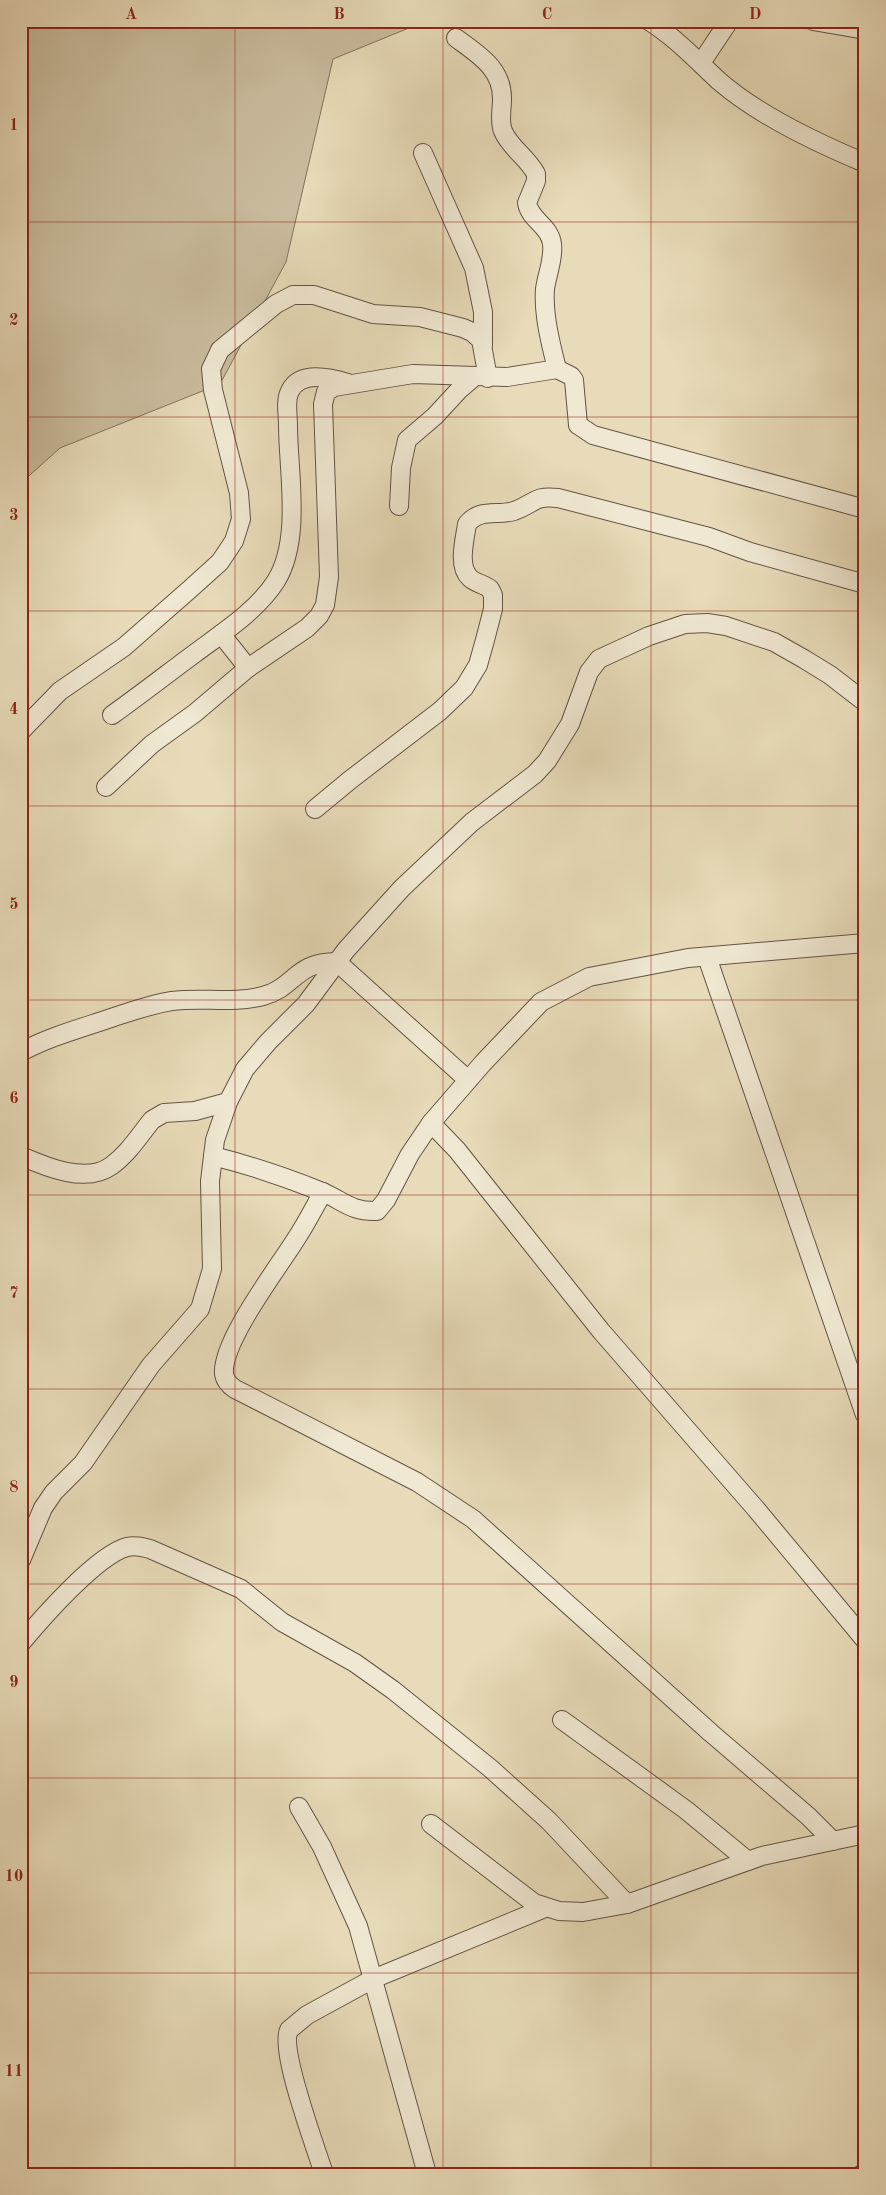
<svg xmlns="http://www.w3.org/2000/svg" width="886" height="2195" font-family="'Old Standard TT',serif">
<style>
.green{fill:#cabc9e;stroke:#80725e}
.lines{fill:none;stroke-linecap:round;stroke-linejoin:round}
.street-casing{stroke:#625444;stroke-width:20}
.street{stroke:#f0e8d2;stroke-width:18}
.grid{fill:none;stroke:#8f2418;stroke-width:1;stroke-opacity:0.55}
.neatline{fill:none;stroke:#8f2418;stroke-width:2}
.grid-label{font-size:16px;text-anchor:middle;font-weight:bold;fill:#8f2418}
</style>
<rect width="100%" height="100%" fill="#e8dbb9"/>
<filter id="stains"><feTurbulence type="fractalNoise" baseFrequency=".004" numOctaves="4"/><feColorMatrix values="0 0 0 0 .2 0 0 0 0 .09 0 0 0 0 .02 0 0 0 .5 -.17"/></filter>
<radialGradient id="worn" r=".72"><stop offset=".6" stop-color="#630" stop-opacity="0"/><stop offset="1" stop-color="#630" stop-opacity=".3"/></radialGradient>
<path class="green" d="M21 21H426L333 59 286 262 220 384 60 448 21 483Z"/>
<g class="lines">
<g class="street-casing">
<g id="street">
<path d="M649 21C675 37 696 60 719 81 758 115 817 143 865 163"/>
<path d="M813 21 865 30"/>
<path d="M456 38C479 55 503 69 502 100 502 110 499 121 503 131 510 148 528 158 536 174V181L527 203C530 220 550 226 552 244 554 259 547 274 545 289 543 315 551 345 557 369"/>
<path d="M701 63 729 21"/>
<path d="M423 153 474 268 483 312V345"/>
<path d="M399 506 401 468 407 440 435 416 459 390 474 377"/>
<path d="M221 634 248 668"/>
<path d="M112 715C140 695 167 674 194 654 222 633 257 611 276 581 302 539 288 471 288 425 288 415 285 400 290 391 300 370 332 378 348 383"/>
<path d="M21 731 60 691 124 647 189 590 220 562 234 541 241 519 239 493 213 390 211 369 220 350 276 304 293 295H314L373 314 420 317 463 328 472 332 481 340 488 378"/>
<path d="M106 787 152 744 195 713 248 668 307 628 319 616 325 605 329 577 323 404 326 392 334 387 413 374 507 377 557 369 571 376 574 380 578 425 593 435 865 509"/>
<path d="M315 809 350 780 440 711 464 688 478 665 485 640 493 609V595L490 589C484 584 475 583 470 578 457 566 465 539 467 524 480 508 497 516 514 511 535 504 533 495 558 498L709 537 750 552 865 584"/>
<path d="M865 943 688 958 589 977 541 1002 483 1063 431 1123 457 1150 601 1331 756 1509 865 1640"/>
<path d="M707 957 865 1415"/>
<path d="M21 1052C51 1036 82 1028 114 1017 133 1011 152 1004 172 1001 203 997 233 1004 263 996 296 987 294 962 337 962L468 1080"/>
<path d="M21 1156C46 1167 86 1184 111 1166 128 1154 139 1136 152 1120L164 1113 195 1111 228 1102"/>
<path d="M213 1156C249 1165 285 1177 320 1191 343 1200 350 1212 377 1211L386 1200 410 1154 431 1123"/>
<path d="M323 1192C314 1208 306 1224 296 1239 278 1268 221 1342 224 1374 225 1381 229 1385 235 1389L417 1482 473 1519 711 1733 808 1816 833 1841"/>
<path d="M21 1560 43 1508 54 1492 83 1463 151 1365 200 1309 212 1269 210 1181 215 1140 228 1102 245 1069 268 1042 306 1004 346 950 402 888 472 822 535 774 547 761 570 724 589 672 599 659 649 636 685 624 707 623 726 626 774 642 804 659 830 675 865 702"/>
<path d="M21 1643C42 1618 97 1555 127 1547 135 1545 142 1547 150 1549L241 1589 282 1622 355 1663 393 1690 490 1768 549 1821 627 1904"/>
<path d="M562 1720 686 1810 748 1861"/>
<path d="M299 1807 322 1847 358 1926 427 2174"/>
<path d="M431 1824 534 1903 559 1911 583 1912 627 1904 762 1856 865 1834"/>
<path d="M324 2174C316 2148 279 2050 289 2030L307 2015 373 1979 545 1908"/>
<path d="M862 2174 865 2173"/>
</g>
</g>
<use href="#street" class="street"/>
</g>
<path class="grid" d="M235 21V2174M443 21V2174M651 21V2174M21 222H865M21 417H865M21 611H865M21 806H865M21 1000H865M21 1195H865M21 1389H865M21 1584H865M21 1778H865M21 1973H865"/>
<rect width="886" height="2195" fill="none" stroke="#e8dbb9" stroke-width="55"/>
<rect x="28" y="28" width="830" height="2140" class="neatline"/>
<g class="grid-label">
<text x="131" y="19">A</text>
<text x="339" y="19">B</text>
<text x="547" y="19">C</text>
<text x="755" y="19">D</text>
<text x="14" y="130">1</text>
<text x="14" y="325">2</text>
<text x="14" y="520">3</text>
<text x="14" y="714">4</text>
<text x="14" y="909">5</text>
<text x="14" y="1103">6</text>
<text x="14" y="1298">7</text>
<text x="14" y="1492">8</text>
<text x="14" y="1687">9</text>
<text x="14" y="1881">10</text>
<text x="14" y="2076">11</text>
</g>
<rect width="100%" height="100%" filter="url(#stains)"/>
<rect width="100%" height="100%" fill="url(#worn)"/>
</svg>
